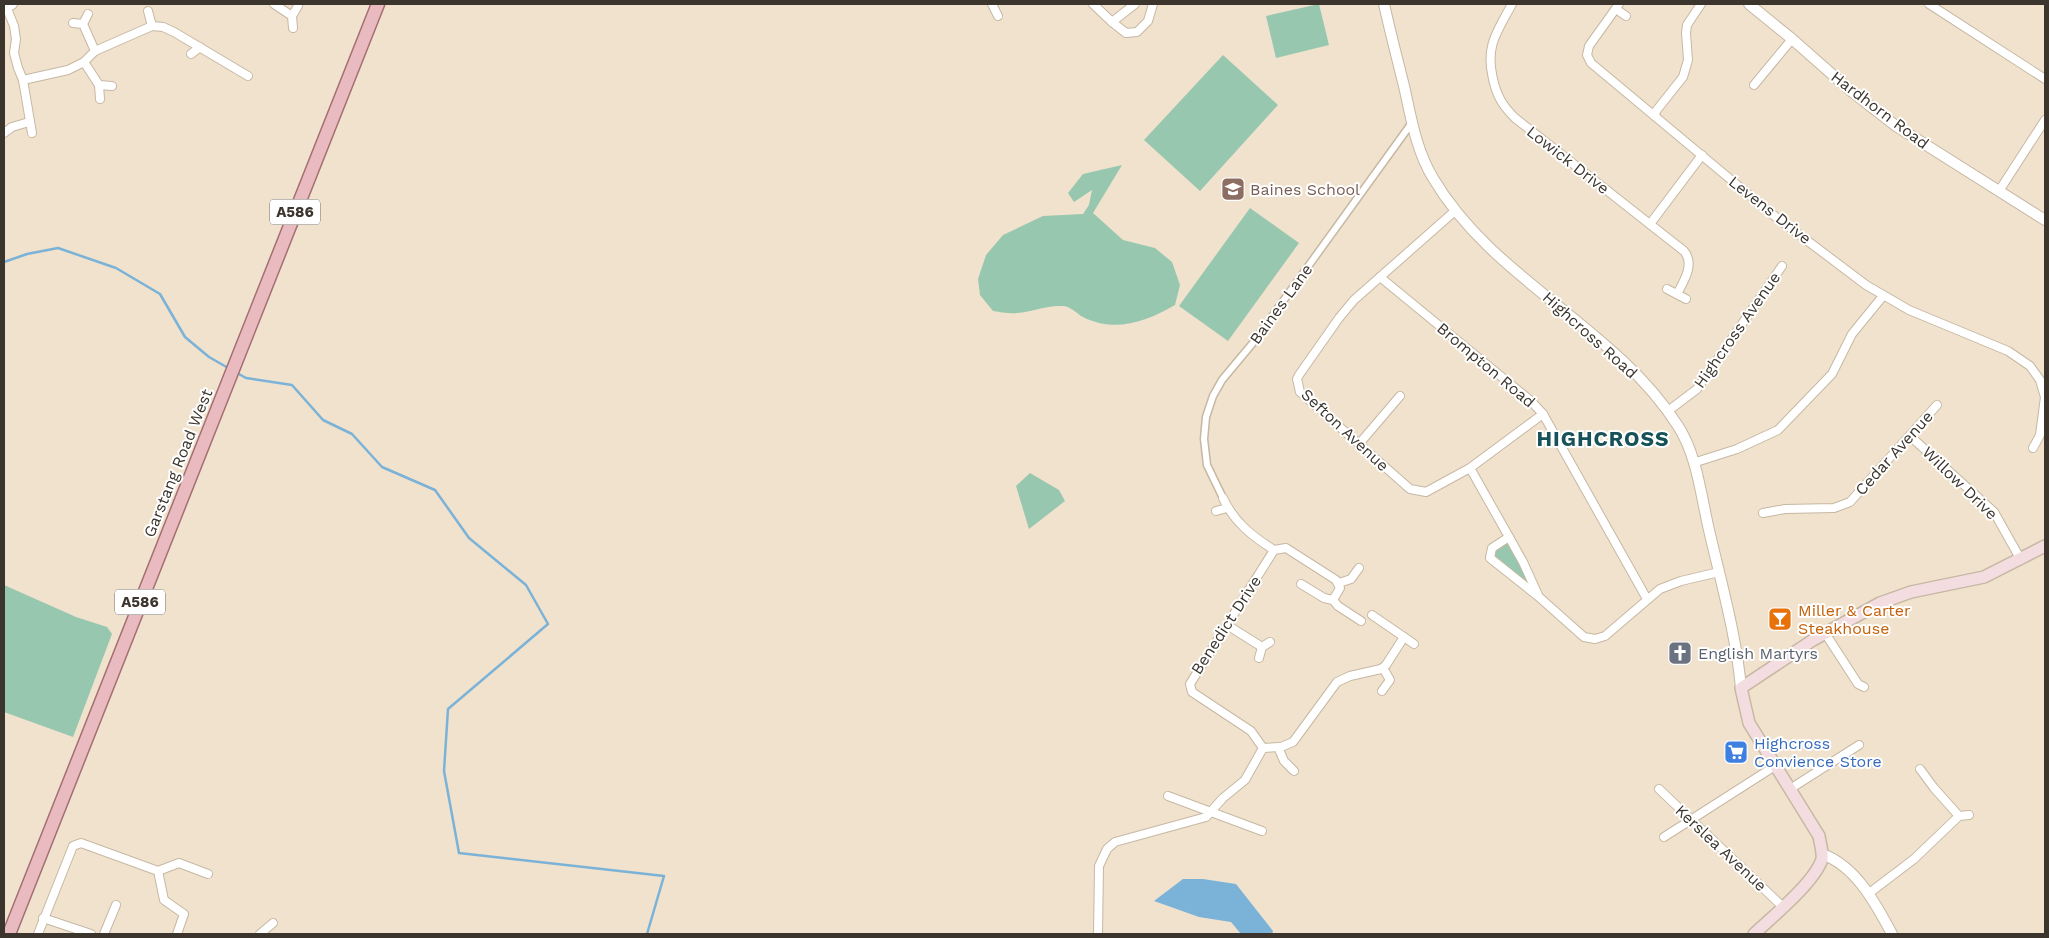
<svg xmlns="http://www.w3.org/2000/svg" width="2049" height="938" font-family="'Work Sans',sans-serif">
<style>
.green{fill:#98c7af}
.water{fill:#7bb2d7}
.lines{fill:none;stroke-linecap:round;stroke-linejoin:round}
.stream{stroke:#7bb2d7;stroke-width:2.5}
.pedestrian-casing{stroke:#c6b8a3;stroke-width:9}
.minor-casing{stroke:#c6b8a3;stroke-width:10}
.tertiary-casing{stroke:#c6b8a3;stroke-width:12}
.secondary-casing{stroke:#c6b8a3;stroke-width:14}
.primary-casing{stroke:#a36f72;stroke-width:15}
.pedestrian{stroke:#fff;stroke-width:6}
.minor{stroke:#fff;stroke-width:8}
.tertiary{stroke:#fff;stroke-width:10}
.secondary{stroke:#f4dde0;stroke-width:11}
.primary{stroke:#e9bbc1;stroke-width:12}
.labels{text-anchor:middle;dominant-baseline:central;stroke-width:4;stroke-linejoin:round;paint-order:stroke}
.shield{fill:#fff;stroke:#76726c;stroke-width:1}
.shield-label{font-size:15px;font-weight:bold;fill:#3b352d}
.street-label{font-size:16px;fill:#3b352d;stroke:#fff}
.education-label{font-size:16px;fill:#785e54;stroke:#fff;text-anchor:start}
.food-label{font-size:16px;fill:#c56008;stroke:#fff;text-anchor:start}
.worship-label{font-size:16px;fill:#5b616d;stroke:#fff;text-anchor:start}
.shop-label{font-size:16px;fill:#366cbe;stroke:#fff;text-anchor:start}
.district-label{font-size:21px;font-weight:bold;letter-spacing:1px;fill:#165257;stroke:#fff}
</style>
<rect width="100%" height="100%" fill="#f1e2cd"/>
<g class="green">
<path d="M1319 4 1329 45 1276 58 1266 16Z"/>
<path d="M1223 55 1278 105 1200 191 1144 140Z"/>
<path d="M1122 165 1093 213 1123 240 1155 248 1172 262 1180 285 1175 305C1146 322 1114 333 1083 317 1076 313 1070 306 1063 306 1046 305 1032 312 1017 313 1009 314 1001 312 993 311L980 295 978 279 986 255 1003 235 1043 216 1083 214 1089 205 1092 190 1074 202 1068 193 1083 174Z"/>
<path d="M1250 208 1299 243 1228 341 1179 306Z"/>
<path d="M1030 473 1059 490 1065 501 1029 529 1016 486Z"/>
<path d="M1509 537 1539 597 1490 558 1492 548Z"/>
<path d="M4 585 76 617 107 627 112 634 73 737 4 712Z"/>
</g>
<path class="water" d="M1183 879H1203L1236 884 1273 931 1272 934H1241L1231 922 1199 917 1154 901Z"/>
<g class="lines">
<g class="stream">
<path d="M4 262 27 254 58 248 116 268 160 294 185 337 209 357 230 369"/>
<path d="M237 373 246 378 292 385 323 420 352 434 382 467 435 490 469 538 526 585 548 624 448 709 444 771 459 853 664 876 647 934"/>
</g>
<g class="pedestrian-casing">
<path id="pedestrian" d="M1223 498 1207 465 1204 439 1206 417 1213 396 1222 380 1252 344 1411 124"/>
</g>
<g class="minor-casing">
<g id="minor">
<path d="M274 4 292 16 293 28"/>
<path d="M992 4 998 16"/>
<path d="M1093 4 1112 22 1135 4"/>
<path d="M1512 4C1497 32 1485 46 1493 79 1497 97 1503 106 1515 118L1684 251C1695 264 1684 281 1677 294"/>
<path d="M1619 4 1589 46 1587 55 1591 63 1772 214 1866 285 1909 310 2008 351 2030 366 2040 380 2045 397 2040 435 2033 448"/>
<path d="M1929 4 2045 79"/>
<path d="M6 6 14 26 16 39 14 53 18 68 23 80 32 133"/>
<path d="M1616 9 1626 16"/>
<path d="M148 11 152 26"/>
<path d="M292 16 298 6"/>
<path d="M1112 22 1126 33 1137 32 1148 21 1153 4"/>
<path d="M73 23 83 24 95 51"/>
<path d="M83 24 88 14"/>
<path d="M191 54 200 47"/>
<path d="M84 62 99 85 100 99"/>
<path d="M23 80 68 70 84 62 95 51 152 26 163 27 174 32 248 76"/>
<path d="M99 85 112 86"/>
<path d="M1754 85 1792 39"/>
<path d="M1655 116 1656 111 1683 77 1688 60 1686 33 1687 25 1701 4"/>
<path d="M4 133 12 127 29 122"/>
<path d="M1999 191 2045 120"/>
<path d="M1456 210 1354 300 1339 318 1299 375 1297 379 1300 392 1410 489 1426 492 1470 468 1543 414"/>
<path d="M1650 224 1702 155"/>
<path d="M1380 277 1531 401 1543 414 1647 599"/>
<path d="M1667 289 1686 299"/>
<path d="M1668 411 1697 389 1782 266"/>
<path d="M1910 436 1994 512 2021 560"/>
<path d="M1359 444 1400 396"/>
<path d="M1693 463 1737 449 1778 430 1832 374 1852 334 1883 296"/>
<path d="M1470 468 1509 537 1492 548 1490 558 1539 597 1584 637 1595 639 1605 636 1660 589 1681 581 1719 572"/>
<path d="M1223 498C1234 522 1252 536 1274 550"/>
<path d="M1216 511 1227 508"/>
<path d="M1763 513 1785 509 1834 508 1850 502 1937 405"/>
<path d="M1509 537 1523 562 1538 595"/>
<path d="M1339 583 1351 579 1359 568"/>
<path d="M1301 584 1324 598 1333 600 1338 606 1361 621"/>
<path d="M1227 625 1262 647 1270 642"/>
<path d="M1825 633 1858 684 1864 687"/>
<path d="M1404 637 1414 644"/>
<path d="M1259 658 1262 647"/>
<path d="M1382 691 1390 680 1383 668"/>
<path d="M1278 747 1284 761 1294 771"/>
<path d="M1263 748 1281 747 1293 742 1337 682 1350 676 1381 669 1386 665 1404 637 1372 615"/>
<path d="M1920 769 1934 788 1959 816"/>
<path d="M1659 789 1783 907"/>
<path d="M1790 789 1859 745"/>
<path d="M1168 796 1262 831"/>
<path d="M1664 837 1775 766"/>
<path d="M158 871 164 900 184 914 177 934"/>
<path d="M158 871 179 863 208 874"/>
<path d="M1868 894 1914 859 1959 816 1969 815"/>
<path d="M43 918 91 934"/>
<path d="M38 934 73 846 81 843 158 871"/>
<path d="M104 934 116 905"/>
<path d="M260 934 273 923"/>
<path d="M1098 934 1099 866 1107 849 1115 842 1206 817 1223 798 1245 780 1263 748 1251 731 1192 692 1190 684 1274 550 1286 548 1336 580 1340 588 1333 600"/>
</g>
</g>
<g class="tertiary-casing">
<g id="tertiary">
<path d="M1384 4C1390 31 1397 58 1404 86 1411 117 1416 150 1433 178 1493 280 1614 326 1678 426 1697 455 1701 496 1709 530 1721 582 1736 634 1741 688"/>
<path d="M1749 4 1792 39 1851 91 1896 126 2045 220"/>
<path d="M4 7 12 4"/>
<path d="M1822 854C1856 866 1876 904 1892 934"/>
</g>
</g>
<g class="secondary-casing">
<path id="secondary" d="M1754 934C1772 917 1815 882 1822 859 1823 852 1820 843 1819 836L1749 723 1741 688 1813 640 1880 603 1911 592 1984 577 2045 546"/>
</g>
<g class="primary-casing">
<path id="primary" d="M9 934 378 4"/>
</g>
<use href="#pedestrian" class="pedestrian"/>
<use href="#minor" class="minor"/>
<use href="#tertiary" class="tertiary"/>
<use href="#secondary" class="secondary"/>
<use href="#primary" class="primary"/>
</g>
<defs>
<g id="school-square" transform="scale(1.25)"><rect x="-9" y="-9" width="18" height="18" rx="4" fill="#8d6e63" stroke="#fff"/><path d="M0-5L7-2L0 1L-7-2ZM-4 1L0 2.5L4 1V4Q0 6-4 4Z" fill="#fff"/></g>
<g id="bar-square" transform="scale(1.25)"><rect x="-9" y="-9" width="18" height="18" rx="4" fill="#e8710a" stroke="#fff"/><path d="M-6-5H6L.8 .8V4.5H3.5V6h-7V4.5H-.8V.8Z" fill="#fff"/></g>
<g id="church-square" transform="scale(1.25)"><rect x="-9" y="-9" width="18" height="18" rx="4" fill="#6b7280" stroke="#fff"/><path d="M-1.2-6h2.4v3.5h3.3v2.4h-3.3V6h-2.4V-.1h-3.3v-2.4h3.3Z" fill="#fff"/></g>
<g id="supermarket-square" transform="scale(1.25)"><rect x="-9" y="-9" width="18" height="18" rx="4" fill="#3f7fe0" stroke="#fff"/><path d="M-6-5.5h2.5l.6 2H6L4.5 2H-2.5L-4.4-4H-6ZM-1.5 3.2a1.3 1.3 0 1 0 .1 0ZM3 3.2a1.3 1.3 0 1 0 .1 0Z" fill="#fff"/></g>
</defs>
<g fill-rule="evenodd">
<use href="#school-square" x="1233" y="189"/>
<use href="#bar-square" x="1780" y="619"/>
<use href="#church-square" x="1680" y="653"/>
<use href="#supermarket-square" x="1736" y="752"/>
</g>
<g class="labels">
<g class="shield">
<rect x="270" y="199.5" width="50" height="25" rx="4"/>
<rect x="115" y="589.5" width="50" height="25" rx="4"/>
</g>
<g class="shield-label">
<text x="295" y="212">A586</text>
<text x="140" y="602">A586</text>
</g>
<g class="street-label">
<text transform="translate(1880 110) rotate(37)">Hardhorn Road</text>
<text transform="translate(1568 160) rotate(38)">Lowick Drive</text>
<text transform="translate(1770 210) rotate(38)">Levens Drive</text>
<text transform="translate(1281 304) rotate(-54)">Baines Lane</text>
<text transform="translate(1737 330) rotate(-55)">Highcross Avenue</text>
<text transform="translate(1590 335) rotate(42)">Highcross Road</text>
<text transform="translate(1486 365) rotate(40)">Brompton Road</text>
<text transform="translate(1345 430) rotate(43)">Sefton Avenue</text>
<text transform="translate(1894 453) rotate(-48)">Cedar Avenue</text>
<text transform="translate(178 463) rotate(-68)">Garstang Road West</text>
<text transform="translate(1960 483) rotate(44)">Willow Drive</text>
<text transform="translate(1226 625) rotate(-57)">Benedict Drive</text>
<text transform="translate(1721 848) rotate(43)">Kerslea Avenue</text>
</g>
<g class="education-label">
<text x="1250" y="189">Baines School</text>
</g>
<g class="food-label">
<text x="1798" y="610">Miller &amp; Carter<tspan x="1798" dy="18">Steakhouse</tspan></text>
</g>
<g class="worship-label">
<text x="1698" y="653">English Martyrs</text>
</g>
<g class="shop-label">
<text x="1754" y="743">Highcross<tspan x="1754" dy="18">Convience Store</tspan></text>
</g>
<g class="district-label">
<text x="1603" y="438">HIGHCROSS</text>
</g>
</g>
<rect width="2049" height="938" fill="none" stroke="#3b352d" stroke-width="10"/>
</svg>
